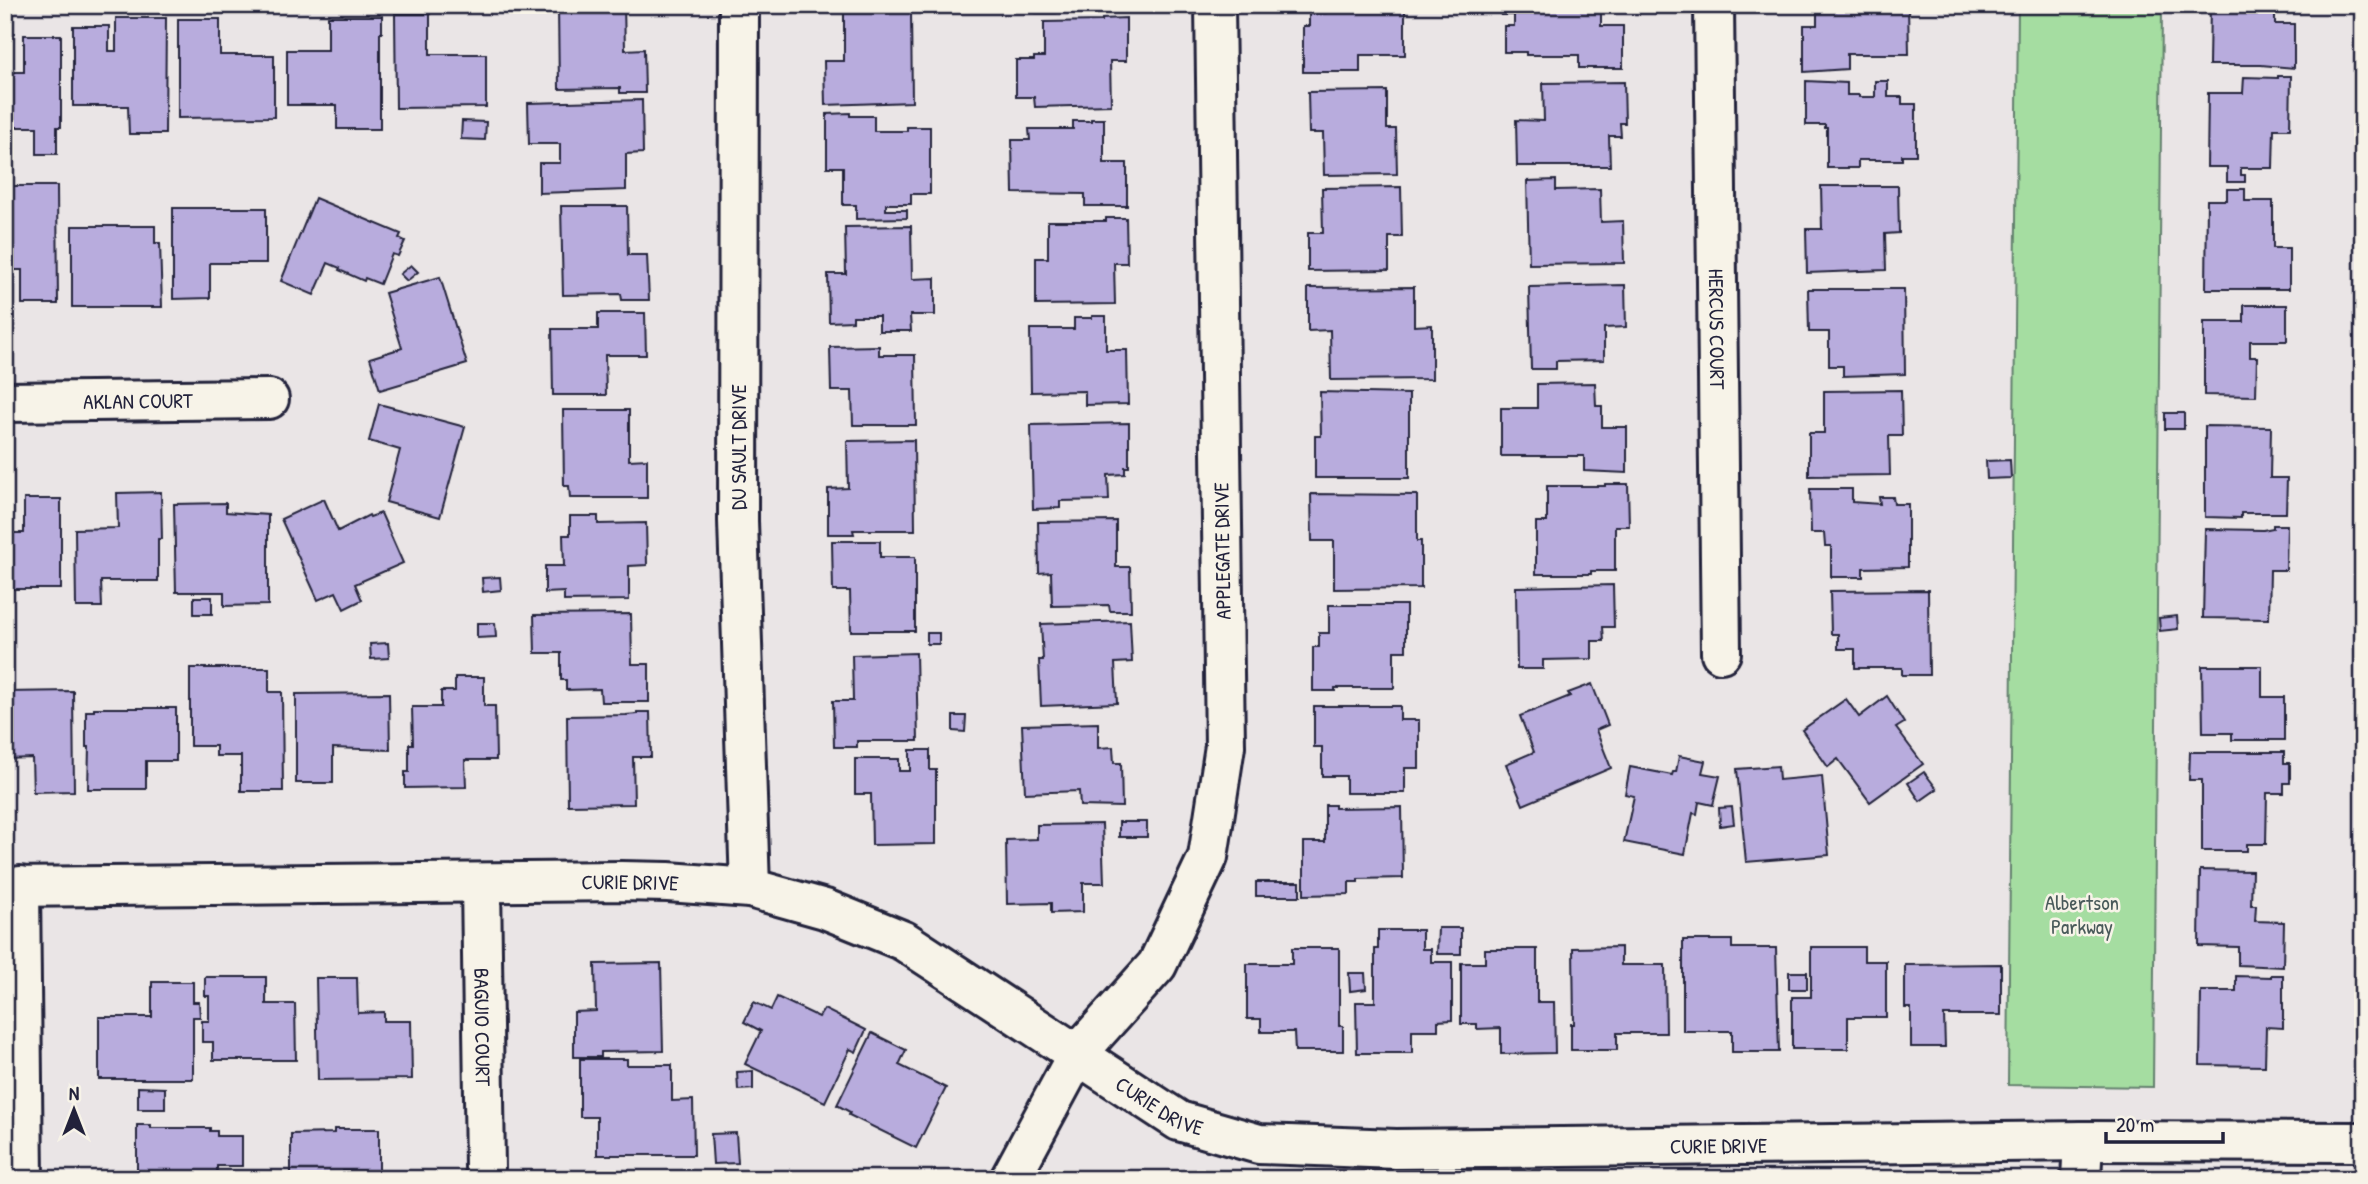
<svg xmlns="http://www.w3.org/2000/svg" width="2368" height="1184" font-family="'Patrick Hand',sans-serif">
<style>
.green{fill:#a5dda1;stroke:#64806e;stroke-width:2}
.building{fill:#b8acdd;stroke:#22223b;stroke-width:2}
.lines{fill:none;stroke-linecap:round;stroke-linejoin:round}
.street-casing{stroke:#22223b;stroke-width:44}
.street{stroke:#f7f3e8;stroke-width:38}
.labels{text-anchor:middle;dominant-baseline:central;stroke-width:5;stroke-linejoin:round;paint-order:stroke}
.street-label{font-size:21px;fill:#22223b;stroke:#f7f3e8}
.park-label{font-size:21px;fill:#495a5a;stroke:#f7f3e8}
</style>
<rect width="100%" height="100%" fill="#eae5e6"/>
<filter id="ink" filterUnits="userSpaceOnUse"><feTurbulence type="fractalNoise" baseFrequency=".0143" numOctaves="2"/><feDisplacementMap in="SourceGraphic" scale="14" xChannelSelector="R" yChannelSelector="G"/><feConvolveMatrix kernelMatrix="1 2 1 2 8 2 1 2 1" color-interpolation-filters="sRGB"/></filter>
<g filter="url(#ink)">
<path class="green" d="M2018 5H2162L2153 1087 2008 1085Z"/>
<g class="building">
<path d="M558 5H624L625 50 644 49 645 93H620V88L559 89Z"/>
<path d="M1036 5H1055L1056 13H1036Z"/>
<rect x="1075" y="5" width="43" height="3"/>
<path d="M1326 5H1405V55H1360V72H1303V26H1309V13H1326Z"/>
<path d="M1501 5H1601V26H1623V68H1579V55H1526V52H1504V26H1514V15H1501Z"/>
<path d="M1835 5H1908L1909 54H1847V69L1804 72V25H1817V12L1836 11Z"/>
<path d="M2210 5H2275V24H2294V68L2261 65H2209Z"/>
<path d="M911 11 912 102 825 105 824 61H844V13Z"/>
<path d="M395 14H430V54H486V107L396 108Z"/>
<path d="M328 16H382V33H380V129H337V105H287V50H328Z"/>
<path d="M116 18H166L165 134H129L128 106H73V26H109V51H116Z"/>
<path d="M1126 18V61H1110L1111 105 1035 107 1034 97H1016V60H1034V57H1044V22L1102 21V19Z"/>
<path d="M178 19H220V55H274V117L178 118Z"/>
<path d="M24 35H61V127H57V154H37V127H5V69H9V72H24Z"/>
<path d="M2278 76H2291L2290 129H2274L2273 168H2241V175H2245V182H2227V167H2207L2208 93H2243L2244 77 2278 78Z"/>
<path d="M1806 81 1847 83V95H1859V97H1875V81H1888V97H1902V104H1916V155H1902V160H1858V168H1827V128H1825V125H1806Z"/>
<path d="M1624 82 1625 123H1620L1621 136H1609L1610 166H1517L1516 120 1544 121 1543 83Z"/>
<path d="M1387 91V129H1396L1397 174 1324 175 1323 133H1309L1308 92Z"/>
<path d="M642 100 643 153 626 154V190L539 193V163H560V144H529L528 103Z"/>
<path d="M850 113V116H874V131H907V127H930V194H911V204H886V210H907V218L856 219V205H843V167H827V114Z"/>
<path d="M1091 119H1104V163H1127V206H1085V194L1013 193 1012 140H1030L1029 129H1073V121H1091Z"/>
<path d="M462 121 486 122 485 140 461 139Z"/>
<path d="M1556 180V190L1600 189 1601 222 1623 221 1624 263 1529 264 1527 181Z"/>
<path d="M5 186H57L58 304H22V270H5Z"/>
<path d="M1821 186H1898L1899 233 1885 234 1886 270 1807 273 1806 229H1822Z"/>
<path d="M1401 187 1402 237H1389V270L1308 271V233H1323L1322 188Z"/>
<path d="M2227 189H2245V201H2273V248H2289V289H2206L2207 200H2227Z"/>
<path d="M315 198 401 234 399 238 405 241 398 256 392 254 380 284 365 278 364 281 339 270 340 268 328 263 314 295 281 281Z"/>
<path d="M561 206H627L628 255H647L649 300H622L621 294 563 295Z"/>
<path d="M173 208H266V263H210V298L173 299Z"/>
<path d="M1106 218H1126L1127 263H1114L1115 304 1036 305V258H1048V221H1106Z"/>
<path d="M72 226H155V243H160L162 307H72Z"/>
<path d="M911 226 912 279 935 278V315H910L911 331H879V316H853V321L829 322 828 274H846L845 227Z"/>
<path d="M411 265 418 272 407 281 400 274Z"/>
<path d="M440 277 467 364 380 390 370 358 402 348 385 293Z"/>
<path d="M1625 285 1626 327 1604 328V360L1556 361V369H1531L1529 287Z"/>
<path d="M1414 287V326L1432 325V379L1331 380 1330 330 1308 331V288Z"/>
<path d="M1808 289H1904L1905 374 1843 376V366H1829V332H1809Z"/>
<path d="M2244 305H2287V341H2250V357H2257L2256 396 2204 395V322H2244Z"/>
<path d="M598 313H645L646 355H605L606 395H553L552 329H598Z"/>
<path d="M1092 316H1106V350H1127L1128 404 1085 405V391L1031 392 1030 329H1074V318H1092Z"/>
<path d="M879 346V355H915L916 425H853L852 391H831L830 347Z"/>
<path d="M1595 383 1596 406H1602V427H1627V473L1584 471V456H1501V408H1537V384Z"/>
<path d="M1901 390 1902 436H1889L1890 475 1809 476V433H1824V391Z"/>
<path d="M1320 392 1409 394V478H1315V436H1321Z"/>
<path d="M379 404 465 427 440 517 386 502 400 450 369 441Z"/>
<path d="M563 410H629V460L647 459V498H570L569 486H564Z"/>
<rect x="2165" y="413" width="19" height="16"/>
<path d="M1129 423V467H1125V474L1108 475 1109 500 1060 501V508L1033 509 1031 425Z"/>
<path d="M2205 426 2271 427 2270 478H2287L2286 513H2241V518L2205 517Z"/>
<path d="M914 440 915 530H853L854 534H828V489L848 488 847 441Z"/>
<path d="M2010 460 2011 478 1987 479 1986 461Z"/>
<path d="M1605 484H1628L1629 526H1615V571H1591V574H1536V522H1547V486H1605Z"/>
<path d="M1810 489H1852V502L1880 504 1879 497H1893L1894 504H1908V567L1863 568V577H1831V546H1825L1824 533H1811Z"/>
<path d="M161 492 162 539H158V581H101L102 607H76L75 529 118 528 117 493Z"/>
<path d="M1311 494 1417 495V541H1421V588L1334 589V541H1312Z"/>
<path d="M24 499H61V589H5V533H24Z"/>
<path d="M324 499 338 531 369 515 370 517 381 513 403 563 355 584 362 600 344 609 336 592 318 600 281 519Z"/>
<path d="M226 503V512L268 515V605L224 606V592H176L174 504Z"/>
<path d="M570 516H598V524L646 523 647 565 629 566V600L564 601V592L545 593V566H564L563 535H570Z"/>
<path d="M1116 521V567H1130L1131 611H1110L1109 605 1052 606 1051 572 1039 573 1038 522Z"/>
<path d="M2273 525H2287L2286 570H2270L2269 619 2203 618 2205 529 2263 530 2273 528Z"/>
<path d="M832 541H880V557H915V631H851L850 591H833Z"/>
<path d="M500 577 501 590 483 592 482 578Z"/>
<path d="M1613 585 1614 627H1603L1604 641H1592V659L1543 660V669H1517L1516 587Z"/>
<path d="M1928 590 1929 675H1902V668H1855V649H1838V634H1831L1830 591Z"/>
<rect x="194" y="597" width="18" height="17"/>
<path d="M1329 605H1406V651H1394V688H1335V691H1313V647H1319V633H1329Z"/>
<path d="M631 614 632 664H649V702H601L600 689 566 690V680H561V653H535L534 615Z"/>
<path d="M2177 616 2178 629 2160 631 2159 618Z"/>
<path d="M1130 621 1132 662 1115 663 1117 703 1041 706 1039 660H1043L1041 624Z"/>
<path d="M477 623H495L496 637 477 638Z"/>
<rect x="927" y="633" width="12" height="11"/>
<path d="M388 643 389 658 371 659 370 644Z"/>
<path d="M916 653 918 741H857V747H834L833 701H853L852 655Z"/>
<path d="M2202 666H2262V697H2284V740H2232V733H2203Z"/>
<path d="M190 668H269V692H282L283 791H241V756H216V746H190Z"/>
<path d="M455 677H484V706H495L496 760H465L466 787 405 788V772H409V744H413L412 707H441V691H455Z"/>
<path d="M1592 684 1608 725 1596 730 1611 768 1523 805 1506 764 1534 752 1520 716 1570 696 1568 693Z"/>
<path d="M73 691 74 791 33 792 32 758 5 759V692Z"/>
<path d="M389 693 390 750 333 748V783H296V694Z"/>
<path d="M1887 696 1904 723 1896 728 1923 764 1870 802 1838 759 1828 767 1802 730 1846 699 1859 717Z"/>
<path d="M1314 706H1400V720H1419V768H1405V793H1346V776H1322V747H1314Z"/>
<path d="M94 708H176V761H146V789H88L89 747H86V711H94Z"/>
<path d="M637 712H650L651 757H633L634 804 568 805 567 716 626 715 637 714Z"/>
<path d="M953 716H966L965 732 953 731Z"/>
<path d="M1098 723V748L1113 747 1114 763H1121L1122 807 1080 806 1079 791 1025 793 1022 725Z"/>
<path d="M910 750H930V770H936V844L872 845 871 794H855V759H899V771H910Z"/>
<path d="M2190 752H2284V763H2290V783H2284V793H2267L2266 844H2247V851H2202V780H2189Z"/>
<path d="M1679 756 1705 761 1702 773 1720 776 1713 805 1699 802 1697 814 1693 813 1685 854 1624 842 1634 796 1625 794 1630 767 1672 775 1673 772H1676Z"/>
<path d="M1778 766 1779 780 1822 776 1829 855 1746 862 1737 769Z"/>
<path d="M1924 772 1937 789 1920 801 1908 783Z"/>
<path d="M1325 805H1335V808L1402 807 1403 878 1358 879V882H1349V894L1304 895V842H1325Z"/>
<path d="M1732 807 1734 824 1720 826 1719 808Z"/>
<rect x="1119" y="822" width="28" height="15"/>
<path d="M1102 824 1104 883H1083V912L1051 913V903L1007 904 1006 840 1037 839V825Z"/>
<path d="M2200 870 2252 871 2251 905H2256L2255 921 2284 922 2283 967 2238 965V947L2199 946Z"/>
<rect x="1256" y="882" width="44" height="14"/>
<path d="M1438 928H1461V954H1437Z"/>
<path d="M1378 930H1422V949H1431V962H1452V1020L1438 1021V1030H1412V1053H1357L1356 1002H1375V949H1378Z"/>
<path d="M1683 940H1732V948H1776L1779 1052H1732V1031H1683Z"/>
<path d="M1621 947V965H1665L1666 1033H1617V1050H1571V1024H1574L1573 948Z"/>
<path d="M1811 947H1864V961H1886V1017H1848V1049H1792V997H1811Z"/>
<path d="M1292 948H1339V1026H1343V1051H1295L1294 1032H1261V1019H1247V964H1292Z"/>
<path d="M1485 949H1537V1002H1554L1555 1053 1501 1054V1028L1477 1029V1024H1461V963H1485Z"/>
<path d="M661 963 663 1051 601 1052V1057H574V1012L596 1011 595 964Z"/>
<path d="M2001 964V1015H1944L1945 1047H1911V1008H1905V965Z"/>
<rect x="1789" y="972" width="18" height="17"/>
<path d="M1349 973H1365L1366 989 1350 991Z"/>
<path d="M2271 975H2283V1028L2266 1027 2265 1066 2200 1065 2201 991H2236V976L2271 977Z"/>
<path d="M205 977H266V1004H295L296 1060H213V1042H202V1021H209V996H205Z"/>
<path d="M316 978H357L358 1013 384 1012V1021H411L412 1079 318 1080Z"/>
<path d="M152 982H193V1002H199L200 1017H193V1079H99V1017H152Z"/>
<path d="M777 997 819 1017 824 1009 866 1030 856 1052 850 1049 825 1102 745 1064 761 1031 744 1022 754 1002 771 1010Z"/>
<path d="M872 1033 906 1050 899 1065 946 1088 916 1148 849 1115 850 1112 837 1105Z"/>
<path d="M580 1059H627V1065H672V1101L693 1100 694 1155H597V1117H580Z"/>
<path d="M753 1071V1089L738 1090 737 1072Z"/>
<path d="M138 1087 165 1088V1109H138Z"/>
<path d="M137 1125H151V1128H210V1131H217V1136H242V1166H217V1179H137Z"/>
<path d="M334 1129H379V1171H343V1179H291V1134L334 1133Z"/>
<path d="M736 1133 738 1163 713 1164 711 1134Z"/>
</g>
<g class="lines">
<g class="street-casing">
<g id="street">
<path d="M739 5 738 521 750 888"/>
<path id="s1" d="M1714 5 1721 653"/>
<path id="s2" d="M5 402 269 399"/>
<path id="s3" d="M481 883 485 1168"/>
<path d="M20 886 23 1179"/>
<path id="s4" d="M5 887 621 881 668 882 750 888 825 909 904 941 1179 1121 1259 1144 1396 1149 2083 1141 2363 1142"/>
<path d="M1010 1179 1078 1053 1157 965 1208 857 1225 746 1215 5"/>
<path d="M2081 1179 2083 1141"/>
</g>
</g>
<use href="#street" class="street"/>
</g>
</g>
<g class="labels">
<g class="street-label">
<text stroke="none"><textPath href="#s1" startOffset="324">HERCUS COURT</textPath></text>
<text stroke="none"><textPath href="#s2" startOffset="133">AKLAN COURT</textPath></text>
<text transform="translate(738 447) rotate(-90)">DU SAULT DRIVE</text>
<text transform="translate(1222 551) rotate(-91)">APPLEGATE DRIVE</text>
<text stroke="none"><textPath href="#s4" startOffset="625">CURIE DRIVE</textPath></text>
<text stroke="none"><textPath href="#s3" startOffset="144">BAGUIO COURT</textPath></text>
<text stroke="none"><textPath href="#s4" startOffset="1213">CURIE DRIVE</textPath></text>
<text stroke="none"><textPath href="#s4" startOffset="1780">CURIE DRIVE</textPath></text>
</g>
<g class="park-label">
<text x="2082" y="902">Albertson<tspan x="2082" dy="24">Parkway</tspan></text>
</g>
</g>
<rect width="2368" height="1184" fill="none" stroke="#f7f3e8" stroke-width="28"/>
<rect x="14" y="14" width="2340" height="1156" fill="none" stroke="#22223b" stroke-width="2.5" filter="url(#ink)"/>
<g transform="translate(74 1110)" stroke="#f7f3e8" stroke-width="5" paint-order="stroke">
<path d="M0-5L12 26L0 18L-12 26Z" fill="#22223b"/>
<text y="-10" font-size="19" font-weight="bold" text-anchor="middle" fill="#22223b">N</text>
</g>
<path d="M2106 1132v10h117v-10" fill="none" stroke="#22223b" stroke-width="3.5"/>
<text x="2116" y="1132" font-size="21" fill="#22223b" stroke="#f7f3e8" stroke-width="5" paint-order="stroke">20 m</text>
</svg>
